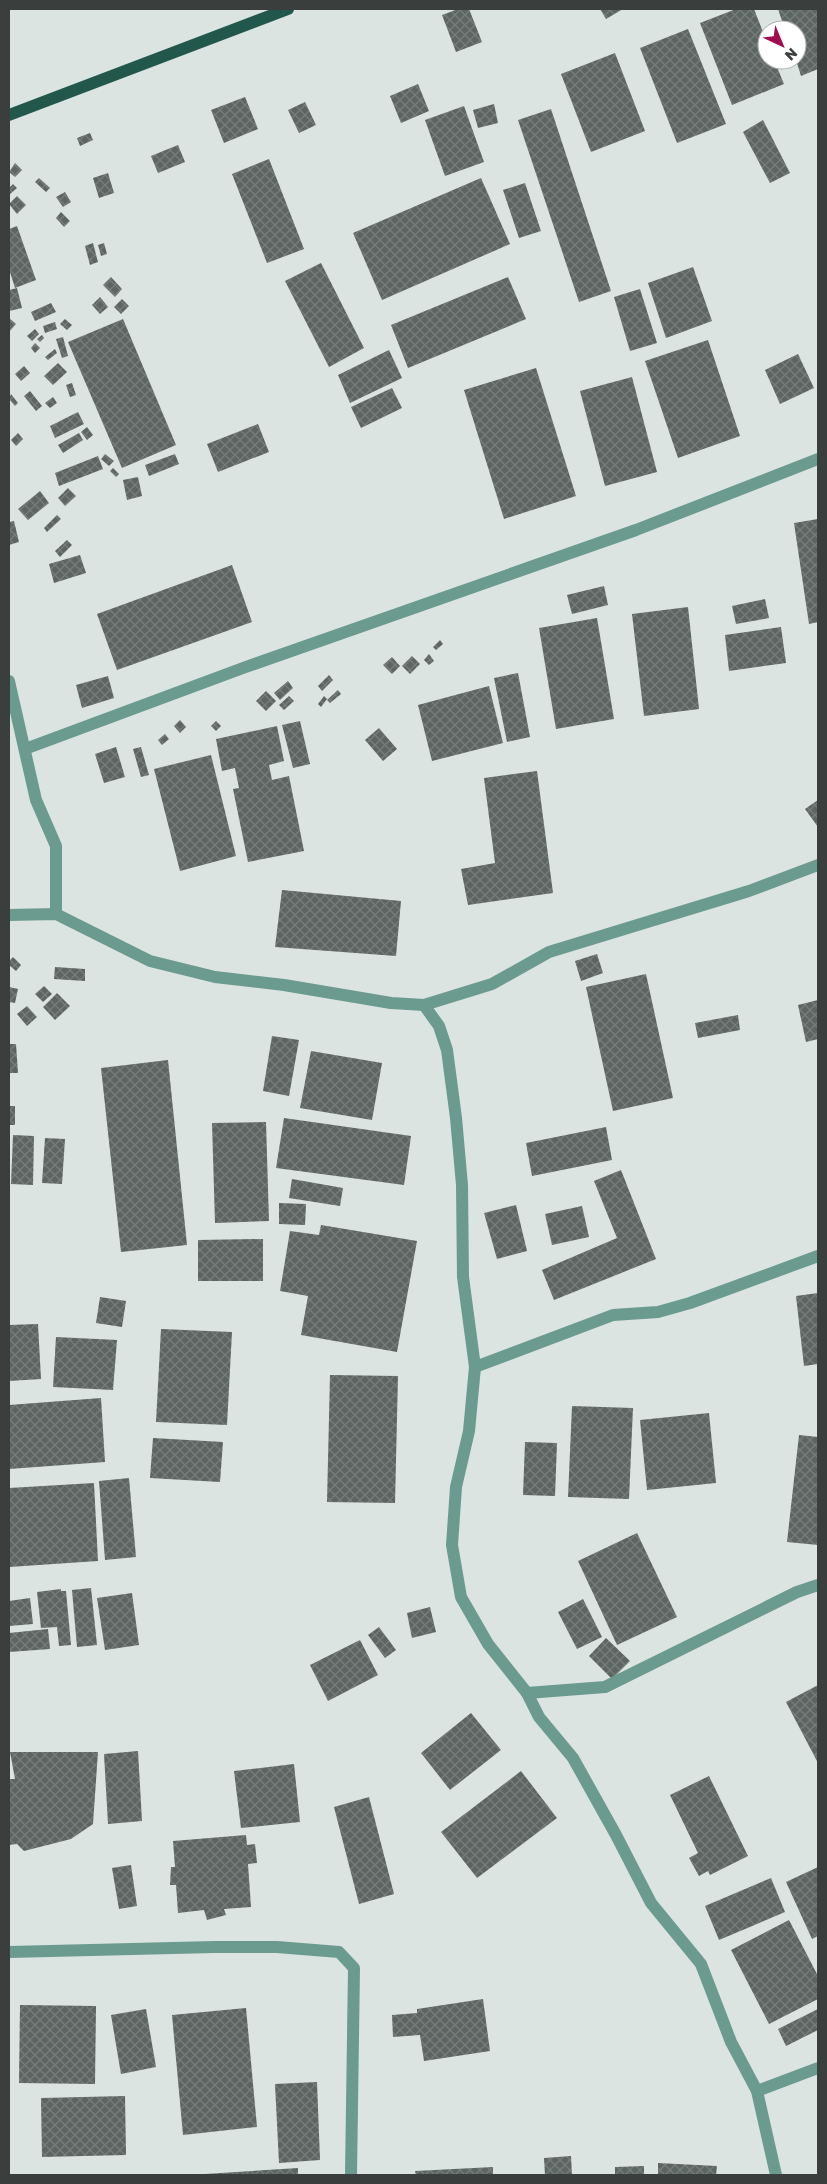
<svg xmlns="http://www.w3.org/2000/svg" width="827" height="2184" font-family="'Golos Text',sans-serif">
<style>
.building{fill:url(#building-cross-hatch)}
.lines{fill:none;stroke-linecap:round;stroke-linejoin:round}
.minor{stroke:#6b9b8e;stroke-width:12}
.major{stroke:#21584b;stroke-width:12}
</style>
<defs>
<pattern id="building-cross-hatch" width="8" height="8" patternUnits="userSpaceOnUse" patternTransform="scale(1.25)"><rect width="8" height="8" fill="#5d6562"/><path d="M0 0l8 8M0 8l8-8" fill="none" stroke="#777d7a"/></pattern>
</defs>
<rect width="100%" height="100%" fill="#dbe4e1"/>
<g class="building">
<path d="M458 9H469L482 42 456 52 442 15Z"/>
<path d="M600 9H623L606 19Z"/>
<path d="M736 9H754L767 42V60H774L784 84 732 105 700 23Z"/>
<path d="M778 9H818V69L801 76 796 60 797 30H785Z"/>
<path d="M688 29 726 124 677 143 640 48Z"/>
<path d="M615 53 645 131 591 152 561 74Z"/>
<path d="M418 84 429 111 401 123 390 96Z"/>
<path d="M245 97 258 129 224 143 211 110Z"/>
<path d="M305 102 316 125 299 133 288 110Z"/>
<path d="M494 104 498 123 478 128 473 110Z"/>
<path d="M464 106 484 162 445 176 425 120Z"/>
<path d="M551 109 611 291 579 302 518 120Z"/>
<path d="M763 120 790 173 770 183 743 132Z"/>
<path d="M90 133 93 140 80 146 77 138Z"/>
<path d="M178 145 185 162 158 173 151 156Z"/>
<path d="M269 159 304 249 267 263 232 174Z"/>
<path d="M15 163 22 170 15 177 9 172Z"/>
<path d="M108 173 114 193 99 198 93 178Z"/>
<path d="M39 178 50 188 46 192 35 182Z"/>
<path d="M481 178 510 244 382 300 353 233Z"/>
<path d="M525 183 541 231 519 238 503 190Z"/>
<path d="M13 184 17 188 9 195V188Z"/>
<path d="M65 192 71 202 63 207 56 197Z"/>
<path d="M17 196 26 205 17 214 9 204Z"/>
<path d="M61 212 70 221 64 227 56 218Z"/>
<path d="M17 226 36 280 15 288 9 269V229Z"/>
<path d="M93 243 98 262 90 265 85 246Z"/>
<path d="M104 243 107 254 101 256 98 245Z"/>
<path d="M321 263 364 348 329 367 285 281Z"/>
<path d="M693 267 712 321 666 338 648 283Z"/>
<path d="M111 277 122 289 115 297 103 285Z"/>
<path d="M508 277 526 319 408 368 391 325Z"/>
<path d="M17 288 22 308 9 311V290Z"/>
<path d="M640 289 657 343 630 351 614 297Z"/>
<path d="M100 297 108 307 100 314 92 305Z"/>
<path d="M122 299 129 306 121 314 114 307Z"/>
<path d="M51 303 56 312 35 321 31 312Z"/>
<path d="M9 318 16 324 9 332Z"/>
<path d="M65 319 72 325 67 330 60 324Z"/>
<path d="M123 319 176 445 122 468 68 342Z"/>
<path d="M55 322 57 329 45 333 43 326Z"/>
<path d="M35 329 39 334 32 341 27 336Z"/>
<path d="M42 335 44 338 40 342 37 339Z"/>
<path d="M63 337 68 356 62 358 56 339Z"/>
<path d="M708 340 740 436 678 458 645 361Z"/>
<path d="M35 343 40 348 35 353 31 348Z"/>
<path d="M55 349 57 353 48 360 45 357Z"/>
<path d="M389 350 402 378 350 403 338 375Z"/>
<path d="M798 354 814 388 780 404 765 370Z"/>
<path d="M58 363 67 372 53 385 44 376Z"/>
<path d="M24 366 30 373 21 381 15 374Z"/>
<path d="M536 368 576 496 504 519 464 390Z"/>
<path d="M632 377 657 472 605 486 580 391Z"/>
<path d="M72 383 76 395 70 397 66 385Z"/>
<path d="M392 388 402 408 361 428 351 407Z"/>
<path d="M30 391 42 406 36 411 24 396Z"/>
<path d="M11 394 18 403 15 406 9 399Z"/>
<path d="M53 397 57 403 50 408 45 403Z"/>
<path d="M78 412 84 424 55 438 50 426Z"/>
<path d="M258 424 269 452 218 472 207 444Z"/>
<path d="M87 427 93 435 87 440 81 432Z"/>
<path d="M18 433 23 439 16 446 11 440Z"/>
<path d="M79 433 83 440 63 453 58 445Z"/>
<path d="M105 454 114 461 109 466 101 459Z"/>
<path d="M175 454 179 464 149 476 145 465Z"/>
<path d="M98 456 103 469 59 486 55 473Z"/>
<path d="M113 468 119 474 116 477 110 471Z"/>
<path d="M138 477 142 496 127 500 123 480Z"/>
<path d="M68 488 76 496 65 506 58 498Z"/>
<path d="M40 491 49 503 28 520 18 509Z"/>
<path d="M57 515 61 519 47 532 44 528Z"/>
<path d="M818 519V622L809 624 794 523Z"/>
<path d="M14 521 19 542 9 545V522Z"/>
<path d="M67 540 72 545 60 557 55 551Z"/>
<path d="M80 555 86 573 54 583 49 564Z"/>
<path d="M232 565 252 622 117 670 97 614Z"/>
<path d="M604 586 608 605 572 614 567 595Z"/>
<path d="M765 599 769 618 736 624 732 606Z"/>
<path d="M688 607 699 709 644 716 632 614Z"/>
<path d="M597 618 614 719 556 729 539 628Z"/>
<path d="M781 627 786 663 729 671 725 635Z"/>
<path d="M440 640 443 644 436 650 433 647Z"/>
<path d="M429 654 434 661 429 665 424 660Z"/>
<path d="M412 656 420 664 410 674 402 666Z"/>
<path d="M392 657 400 666 392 674 383 665Z"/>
<path d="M518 673 530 737 507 742 494 678Z"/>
<path d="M329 675 333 680 322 691 318 686Z"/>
<path d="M108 676 114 698 82 708 76 685Z"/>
<path d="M288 681 293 688 280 700 274 693Z"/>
<path d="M489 686 503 743 432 761 418 705Z"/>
<path d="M338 690 341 694 330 703 327 700Z"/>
<path d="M266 691 276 701 266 711 256 701Z"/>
<path d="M289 696 294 701 284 710 279 705Z"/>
<path d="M324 696 327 699 321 707 318 704Z"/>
<path d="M180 720 186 727 180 733 174 726Z"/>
<path d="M216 721 221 726 216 731 211 726Z"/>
<path d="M300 721 310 764 293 768 282 725Z"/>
<path d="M277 726 284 761 269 765 272 780 289 776 304 851 248 862 233 789 239 788 235 768 222 771 216 739Z"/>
<path d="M379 728 397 749 383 761 365 740Z"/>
<path d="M165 734 169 739 162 745 158 740Z"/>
<path d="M116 747 125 777 104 783 95 754Z"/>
<path d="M141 747 149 775 141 777 133 749Z"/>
<path d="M211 755 236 856 180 871 154 769Z"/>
<path d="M537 771 553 893 468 905 461 869 495 863 484 778Z"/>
<path d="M818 800V827L805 809Z"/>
<path d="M282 890 401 901 396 956 275 947Z"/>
<path d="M597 954 603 973 581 981 575 961Z"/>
<path d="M13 957 21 965 16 971 9 965V961Z"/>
<path d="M55 967 85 969V981L54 979Z"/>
<path d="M646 974 673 1098 613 1111 586 987Z"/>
<path d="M44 986 52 994 43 1002 35 994Z"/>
<path d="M9 987 18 989 15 1003 9 1002Z"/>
<path d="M57 993 70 1006 55 1020 43 1007Z"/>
<path d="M818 1000V1039L806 1042 798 1005Z"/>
<path d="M27 1006 37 1017 27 1026 17 1014Z"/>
<path d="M738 1015 740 1030 698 1038 695 1023Z"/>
<path d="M272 1036 299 1040 289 1096 263 1091Z"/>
<path d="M9 1044H16L18 1073H9Z"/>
<path d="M311 1051 382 1063 372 1120 300 1108Z"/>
<path d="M168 1060 187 1245 121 1252 101 1068Z"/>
<rect x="9" y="1106" width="6" height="19"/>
<path d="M284 1118 411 1136 404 1185 276 1168Z"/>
<path d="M266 1122 269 1221 215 1223 212 1123Z"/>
<path d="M606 1127 612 1160 532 1176 526 1143Z"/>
<path d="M13 1135 34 1136 33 1185 11 1184Z"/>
<path d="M45 1138 65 1139 62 1184 42 1183Z"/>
<path d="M621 1170 656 1259 554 1300 542 1270 617 1238 594 1181Z"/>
<path d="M292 1179 343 1188 340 1206 289 1198Z"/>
<path d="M279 1203 306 1204 305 1225 279 1224Z"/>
<path d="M516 1205 527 1251 497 1259 484 1213Z"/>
<path d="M582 1206 589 1237 552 1245 545 1214Z"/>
<path d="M321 1225 417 1241 397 1352 301 1335 308 1296 280 1291 290 1231 319 1235Z"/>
<path d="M263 1239V1281H198V1240Z"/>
<path d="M818 1293V1364L804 1366 796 1296Z"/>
<path d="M100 1297 126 1301 122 1327 96 1323Z"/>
<path d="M38 1324 41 1379 9 1381V1325Z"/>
<path d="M161 1329 232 1332 227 1425 156 1422Z"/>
<path d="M56 1337 117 1340 113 1390 53 1387Z"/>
<path d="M330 1375 398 1376 395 1503 327 1502Z"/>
<path d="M101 1398 105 1462 9 1469V1405Z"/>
<path d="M572 1406 633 1408 629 1499 568 1497Z"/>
<path d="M709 1413 716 1483 647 1490 640 1420Z"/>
<path d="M799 1435 818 1437V1545L787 1542Z"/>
<path d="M153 1438 223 1442 220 1482 150 1478Z"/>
<path d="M525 1442 557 1443 555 1496 523 1495Z"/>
<path d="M129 1478 136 1557 105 1560 99 1481Z"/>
<path d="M94 1483 98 1561 9 1567V1488Z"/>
<path d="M637 1533 677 1617 617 1645 578 1561Z"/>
<path d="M91 1588 97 1645 77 1647 72 1590Z"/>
<path d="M61 1589V1591H66L71 1645 59 1646 57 1627 41 1628 37 1592Z"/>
<path d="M132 1593 139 1645 105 1650 97 1598Z"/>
<path d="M30 1598 33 1624 9 1626V1601Z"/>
<path d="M583 1599 602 1637 577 1649 558 1612Z"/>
<path d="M430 1607 436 1632 412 1638 407 1613Z"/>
<path d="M379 1627 396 1650 385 1658 368 1635Z"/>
<path d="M48 1629 50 1649 9 1652V1633Z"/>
<path d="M606 1638 630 1661 612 1679 589 1656Z"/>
<path d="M360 1640 378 1675 328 1701 310 1665Z"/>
<path d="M818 1685V1763L786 1702Z"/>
<path d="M471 1713 501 1750 450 1790 421 1753Z"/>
<path d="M138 1751 142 1821 108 1824 104 1754Z"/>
<path d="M10 1752H98L93 1824 71 1839 24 1851 17 1844 9 1845V1779H15Z"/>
<path d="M294 1764 300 1822 241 1828 234 1771Z"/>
<path d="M521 1771 557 1818 477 1878 441 1832Z"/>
<path d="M709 1776 748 1856 710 1875 708 1871 699 1876 689 1858 698 1853 670 1795Z"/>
<path d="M369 1797 394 1894 359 1904 334 1807Z"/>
<path d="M246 1835 247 1845 255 1844 257 1863 248 1864 251 1907 224 1909 226 1915 207 1920 204 1910 178 1913 176 1885H170L171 1867H175L173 1841Z"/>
<path d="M131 1865 137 1906 119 1909 112 1868Z"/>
<path d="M818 1867V1936L812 1939 786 1882Z"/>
<path d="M771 1878 785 1912 719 1940 705 1906Z"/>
<path d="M789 1920 818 1976V1999L769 2024 731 1950Z"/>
<path d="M483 1999 490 2051 424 2061 420 2035 393 2037 392 2015 417 2013V2009Z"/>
<path d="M20 2005 96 2006 95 2084 19 2083Z"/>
<path d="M246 2008 257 2127 183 2135 172 2015Z"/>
<path d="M146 2009 156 2067 121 2074 111 2015Z"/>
<path d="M818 2009V2030L786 2046 778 2029Z"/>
<path d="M317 2082 320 2160 279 2163 275 2084Z"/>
<path d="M125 2096 126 2155 42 2157 41 2098Z"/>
<path d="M571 2156 572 2175H545L544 2158Z"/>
<path d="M658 2163 717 2166 716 2175H658Z"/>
<path d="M644 2166V2175H615V2167Z"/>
<path d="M493 2167V2175H416L415 2171Z"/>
<path d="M298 2168V2175H205V2174Z"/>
</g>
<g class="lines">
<g class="minor">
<path d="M9 681 36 800 56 846V914"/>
<path d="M25 749 243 668 636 530 818 459"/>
<path d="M9 915 56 914 150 961 215 977 284 985 391 1003 424 1005 492 984 549 952 749 891 818 865"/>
<path d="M424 1005 439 1026 447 1050 456 1118 462 1185 463 1277 475 1367 469 1431 456 1487 452 1545 461 1597 488 1644 527 1693 539 1717 573 1758 616 1835 651 1903 701 1964 731 2042 757 2091 776 2175"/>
<path d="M475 1367 613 1315 658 1312 690 1303 818 1256"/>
<path d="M527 1693 605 1687 797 1592 818 1585"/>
<path d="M9 1952 214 1947H277L339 1952 354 1968 351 2175"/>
<path d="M757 2091 818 2068"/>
</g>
<path class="major" d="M9 115 288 9"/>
</g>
<rect width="827" height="2184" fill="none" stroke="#3a3e3c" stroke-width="20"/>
<g transform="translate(782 45) rotate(136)"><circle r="24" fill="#ffffff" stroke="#b0b2b1"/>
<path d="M0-4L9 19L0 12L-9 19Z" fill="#a10c50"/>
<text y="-8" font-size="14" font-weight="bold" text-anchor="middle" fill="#3a3e3c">N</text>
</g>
</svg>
